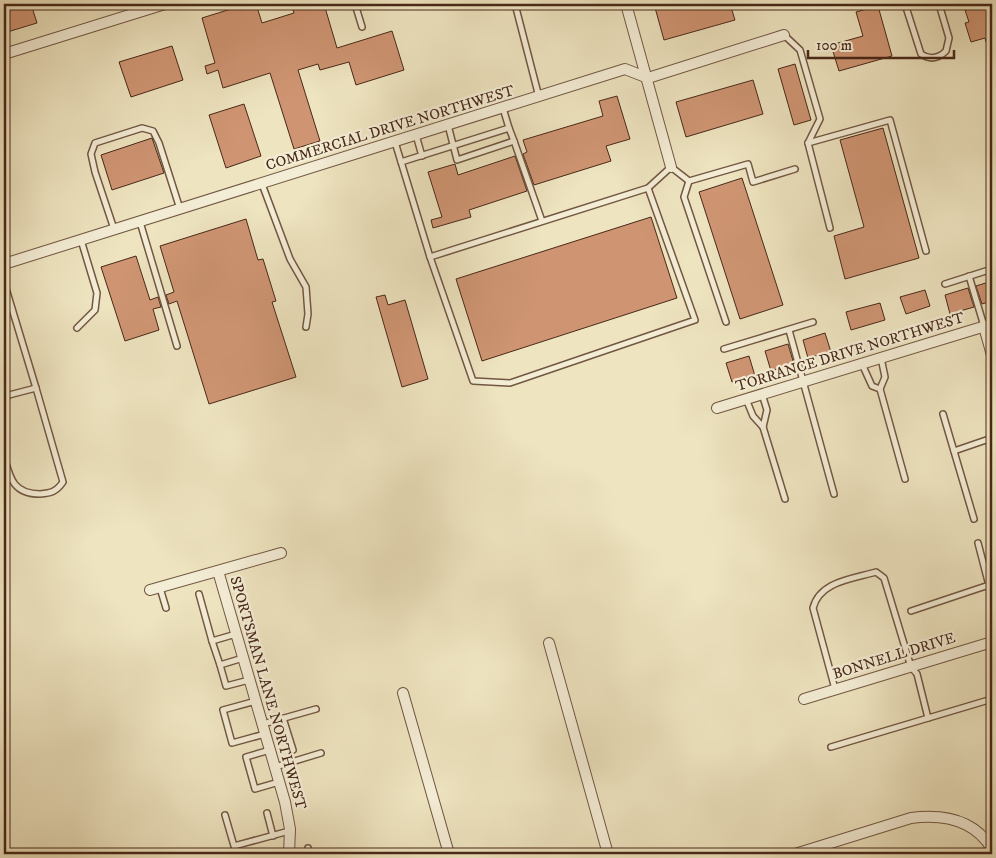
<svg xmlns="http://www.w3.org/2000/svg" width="996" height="858" font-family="'IM FELL DW Pica',serif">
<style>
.building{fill:#cf9573;stroke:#482818}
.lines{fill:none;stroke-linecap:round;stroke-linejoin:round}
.service-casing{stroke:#725742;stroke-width:8}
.minor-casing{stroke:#725742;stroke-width:12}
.service{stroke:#f4edd6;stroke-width:5}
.minor{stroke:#f4edd6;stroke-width:10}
.labels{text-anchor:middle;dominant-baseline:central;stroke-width:4.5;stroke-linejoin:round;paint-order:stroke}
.street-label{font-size:15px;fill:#482818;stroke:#f4edd6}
</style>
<rect width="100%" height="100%" fill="#eee4c0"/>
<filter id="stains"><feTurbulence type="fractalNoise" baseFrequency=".004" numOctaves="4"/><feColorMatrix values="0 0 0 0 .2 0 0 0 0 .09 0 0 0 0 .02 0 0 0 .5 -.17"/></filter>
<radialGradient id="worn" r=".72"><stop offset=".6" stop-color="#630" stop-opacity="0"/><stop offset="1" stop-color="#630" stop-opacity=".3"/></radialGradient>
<g class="building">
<path d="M4 4H31L37 23 4 33Z"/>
<path d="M247 4H256L262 23 294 13 291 4H324L337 48 392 31 404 70 356 85 349 62 320 70 318 64 298 70 320 141 294 149 270 73 223 88 218 70 207 74 205 66 215 63 202 18Z"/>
<path d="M654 4H730L735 20 664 40Z"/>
<path d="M969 4H992V56H990L985 38 971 42 965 23 969 22 965 10 970 9Z"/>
<path d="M878 6 892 56 839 71 831 45 863 36 856 12Z"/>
<path d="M172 46 183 80 131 97 119 62Z"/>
<path d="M795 64 811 120 794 125 778 69Z"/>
<path d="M753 80 763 114 686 137 676 102Z"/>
<path d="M617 96 630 139 606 146 611 161 534 185 523 154 527 152 523 140 603 116 599 101Z"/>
<path d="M244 104 261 156 226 168 209 115Z"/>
<path d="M883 128 919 258 845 279 834 236 864 227 840 140Z"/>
<path d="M152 138 164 173 112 190 101 155Z"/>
<path d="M515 156 527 191 469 210 471 217 433 228 431 220 442 217 428 172 455 164 458 175Z"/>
<path d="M742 178 783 305 740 319 699 192Z"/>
<path d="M651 217 677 298 482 361 456 279Z"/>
<path d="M246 219 258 260 263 259 276 301 272 302 296 377 209 404 177 301 169 304 166 295 174 292 160 246Z"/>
<path d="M136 256 150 300 158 297 161 307 153 309 159 330 125 341 101 267Z"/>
<path d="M992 281V301L982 304 976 286Z"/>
<path d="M968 288 974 307 950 314 945 295Z"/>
<path d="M925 290 930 306 906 314 900 297Z"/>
<path d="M385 295 388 305 405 300 428 379 402 387 376 297Z"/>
<path d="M880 303 885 320 851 330 846 312Z"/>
<path d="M825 333 831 352 808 358 803 340Z"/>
<path d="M788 344 794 364 771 371 765 351Z"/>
<path d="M749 356 755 376 732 382 726 363Z"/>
</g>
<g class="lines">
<g class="service-casing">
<g id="service">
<path d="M355 4 362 27"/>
<path d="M515 4 539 97"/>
<path d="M905 4 921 54C930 60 938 59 946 51L949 38 939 4"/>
<path d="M784 35 800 50 820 119 808 143 830 228"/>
<path d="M503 108 509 128"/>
<path d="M416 135 422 156"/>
<path d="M514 141 542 221"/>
<path d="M395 142 430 257 473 381 510 383 695 320 648 188"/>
<path d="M808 143 890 120 926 251"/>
<path d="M401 162 509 128 514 141 457 160 448 125"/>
<path d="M689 181 684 197 726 322"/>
<path d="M262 184 290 259 306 287 308 314 306 327"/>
<path d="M140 222 177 346"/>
<path d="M114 229 95 172 91 154 95 143 142 128 153 131 159 143 180 209"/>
<path d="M430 257 648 188 671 167 689 181 748 164 753 182 795 169"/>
<path d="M969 276 984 326"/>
<path d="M4 282 36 388"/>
<path d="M945 284 992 269"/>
<path d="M77 328 95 310 97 293 81 240"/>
<path d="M789 330 834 494"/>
<path d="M724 349 813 322"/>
<path d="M881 358 885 377 880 389 905 479"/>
<path d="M862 364 872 386 880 389"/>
<path d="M762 394 767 410 763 427 785 499"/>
<path d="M746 399 753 416 763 427"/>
<path d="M4 400 9 395 36 388 63 482C56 492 51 493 40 494 13 494 10 478 4 456"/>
<path d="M943 414 974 519"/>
<path d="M954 451 992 438"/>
<path d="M978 543 992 597"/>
<path d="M160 588 166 608"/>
<path d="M199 594 212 641 236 634"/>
<path d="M911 611 989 585"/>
<path d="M212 641 220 665 243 658"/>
<path d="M220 665 226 686 249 680"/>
<path d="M835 689 813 608C820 581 853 579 876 572L884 578 911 667 917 674 928 718"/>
<path d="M256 701 223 710 232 743 265 734"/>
<path d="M283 718 293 750"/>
<path d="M263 724 316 709"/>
<path d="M831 747 992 699"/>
<path d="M270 750 246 757 255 789 279 782"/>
<path d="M275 767 321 753"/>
<path d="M267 813 273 836"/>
<path d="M225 815 234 846 289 831"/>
<path d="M308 848V854"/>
</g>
</g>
<g class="minor-casing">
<g id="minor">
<path d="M626 4 671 167"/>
<path d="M4 54 165 4"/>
<path d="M4 264 625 69 648 78 784 35"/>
<path d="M984 327 992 355"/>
<path d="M717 408 992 324"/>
<path d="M218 571 285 802 290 829 289 854"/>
<path d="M150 590 281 553"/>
<path d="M549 643 608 854"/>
<path d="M403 693 449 854"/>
<path d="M804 699 992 642"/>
<path d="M795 854 911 818C943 814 974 819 992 849"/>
</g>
</g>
<use href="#service" class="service"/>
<use href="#minor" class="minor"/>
</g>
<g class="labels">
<g class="street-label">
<text transform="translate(390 128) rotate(-17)">COMMERCIAL DRIVE NORTHWEST</text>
<text transform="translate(850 352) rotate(-17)">TORRANCE DRIVE NORTHWEST</text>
<text transform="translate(894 656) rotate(-17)">BONNELL DRIVE</text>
<text transform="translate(268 693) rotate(74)">SPORTSMAN LANE NORTHWEST</text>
</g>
</g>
<rect width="996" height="858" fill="none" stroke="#eee4c0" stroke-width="20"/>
<rect x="5" y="5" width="986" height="848" fill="none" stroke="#482818" stroke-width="2.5"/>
<rect x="10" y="10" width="976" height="838" fill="none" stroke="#482818"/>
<path d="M808 50v8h146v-8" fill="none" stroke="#482818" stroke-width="2.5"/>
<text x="816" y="50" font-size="15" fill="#482818" stroke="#f4edd6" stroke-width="4" paint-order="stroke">100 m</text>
<rect width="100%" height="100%" filter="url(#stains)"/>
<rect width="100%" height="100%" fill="url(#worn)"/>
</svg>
